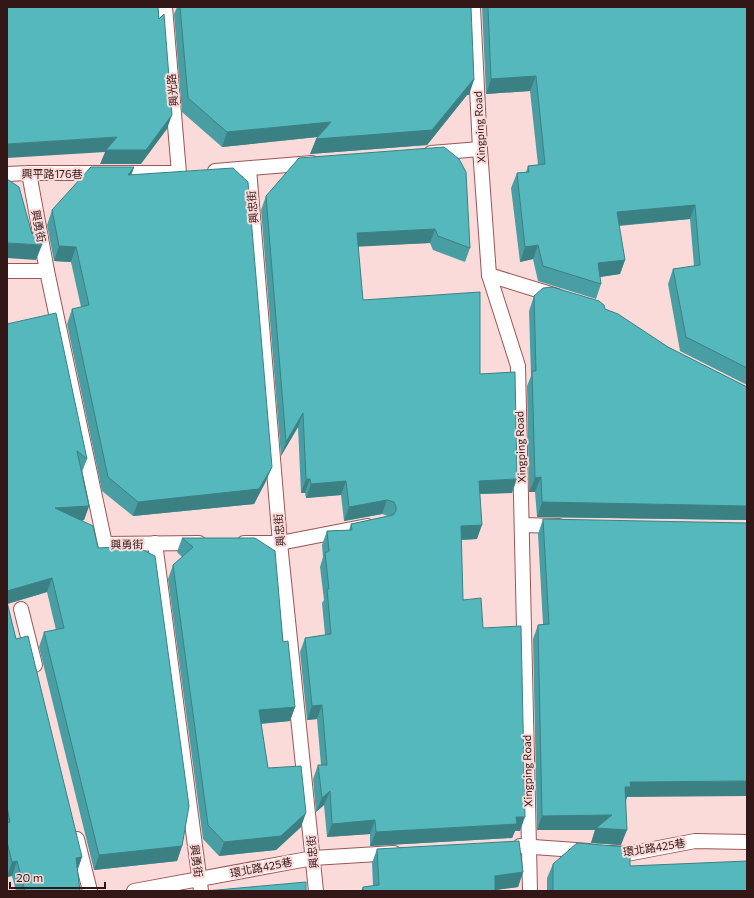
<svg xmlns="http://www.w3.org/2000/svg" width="754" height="898" font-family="Commissioner,'Noto Sans TC',sans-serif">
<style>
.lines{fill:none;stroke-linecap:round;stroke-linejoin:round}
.service-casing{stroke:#9a5657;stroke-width:16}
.service{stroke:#fff;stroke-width:14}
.wall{fill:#489ea3}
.shaded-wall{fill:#3b8184}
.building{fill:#54b8bd;stroke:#3b8184}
.labels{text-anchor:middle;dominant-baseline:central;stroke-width:4;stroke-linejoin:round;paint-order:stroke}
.street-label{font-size:11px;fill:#331717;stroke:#fbdbda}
</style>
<rect width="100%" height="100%" fill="#fbdbda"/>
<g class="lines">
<g class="service-casing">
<g id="service">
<path d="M165 7 179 173"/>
<path d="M473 7 480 149 489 275 518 366 530 891"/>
<path d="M431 153 480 149"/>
<path d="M249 169 280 543 316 891"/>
<path d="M215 171 312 163"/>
<path d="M29 173 47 271 105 544 199 543"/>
<path d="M7 174 29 173H177"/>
<path d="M7 271H47"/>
<path d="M489 275 557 296"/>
<path d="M522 525 559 526"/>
<path d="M155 543 201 891"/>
<path d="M244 543H280L367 526"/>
<path d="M21 609 35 665"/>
<path d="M77 839 90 891"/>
<path d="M520 846 589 851"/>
<path d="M612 853 627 854 695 841 747 842"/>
<path d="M134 891 313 858 394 853"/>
</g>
</g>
<use href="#service" class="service"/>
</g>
<g class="wall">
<path d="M177 7H471L469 95H467L427 145 310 154 318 137 222 147 182 112 174 14Z"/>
<path d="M482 7H747V385L680 351 668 284 673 269 694 266 690 219 619 226 625 260 620 274 600 277 601 284 596 299 538 281 533 259 520 262 511 188 517 173 526 172 528 166 538 165 530 91 486 94Z"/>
<path d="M444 147 470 248 465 262 433 250 430 243 358 246 363 300 480 374 512 493 480 494 477 539 461 540 463 600 483 628 520 831H515L512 838 370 846V834L327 837 324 805 316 812 313 779 318 765H321L317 719 307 720 300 652 305 638 325 635 322 603 324 600 320 567 323 557 322 545 327 531 349 530 351 524 388 516 382 514 344 521 341 495 306 498 305 493H301L298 427 281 456 261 210 266 196Z"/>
<path d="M134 167 131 175 266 481 254 504 133 516 102 491 67 324 72 309 81 307 71 262 54 261 47 225 52 210Z"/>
<path d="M534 296 605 309 668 347 747 387V520L537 517 535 492H529L527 386 531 376 529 311Z"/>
<path d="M7 321V324L87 459 82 472 89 506 84 520 81 521 98 548 182 846 177 861 94 870 39 647 44 632 56 630 47 592 7 604 16 639 82 857 77 870 80 891H16L12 876 7 877Z"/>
<path d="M543 519 627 797 626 801 621 845 591 843 595 830H537L533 639 538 625 543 624 538 534Z"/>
<path d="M182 538H255L283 642 295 707 290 721 261 724 268 768 301 827 276 850 219 856 203 839 168 579 173 565 182 557 177 552Z"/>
<path d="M377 849 523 872 518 887 495 890 361 891 363 887 373 886 372 863Z"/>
<path d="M553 864 630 866 747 891H547V878Z"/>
</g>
<g class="shaded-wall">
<path d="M536 76 530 91 486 94 491 79Z"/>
<path d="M473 80H474L469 95H467L427 145 310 154 316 139Z"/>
<path d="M172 115 167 129 141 164H100L105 152 7 158V144L117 137Z"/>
<path d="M331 122 326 136 222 147 227 132Z"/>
<path d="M134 167 129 182 128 175Z"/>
<path d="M695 205 690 219 612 226 617 212Z"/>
<path d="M435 229 430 243 352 247 357 233Z"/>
<path d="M7 243 42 245 36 260 7 258Z"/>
<path d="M538 245 533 259 520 262 525 247Z"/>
<path d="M59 246 76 247 71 262 54 261Z"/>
<path d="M625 260 620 274 593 278 598 263Z"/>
<path d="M303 413 298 427 281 456 286 442Z"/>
<path d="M272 467 266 481 254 504 133 516 138 502Z"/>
<path d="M541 477 535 492H529L535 478Z"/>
<path d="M306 479H310L305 493H301Z"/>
<path d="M517 479 512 493 474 494 479 481Z"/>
<path d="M346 481 341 495 306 498 311 484Z"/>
<path d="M387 500 382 514 344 521 349 507Z"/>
<path d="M542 502 747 506V520L537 517Z"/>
<path d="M89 506 84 520 50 523 55 508Z"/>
<path d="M482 525 477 539 456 540 461 526Z"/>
<path d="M52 578 47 592 7 604V591Z"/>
<path d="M322 705 317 719 307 720 312 706Z"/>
<path d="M295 707 290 721 254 724 259 710Z"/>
<path d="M747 781V796L627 797 625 802V787L630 782Z"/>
<path d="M330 791 324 805 316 812 322 798Z"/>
<path d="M306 813 301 827 276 850 219 856 224 842Z"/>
<path d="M612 815 627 830 621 845 591 843 595 830H537L542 816Z"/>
<path d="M516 817H525L520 831H515L512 838 370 846 376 832Z"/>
<path d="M375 820 370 834 327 837 332 824Z"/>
<path d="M182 846 177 861 94 870 99 855Z"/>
<path d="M82 857 77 872 76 858Z"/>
<path d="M17 861 12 876 7 877 12 862Z"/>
<path d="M523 872 518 887 489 891 495 876Z"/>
</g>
<g class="building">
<path d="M7 7H158L159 19 164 14 172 115 146 150H106L117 137 7 144Z"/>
<path d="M180 7H471L474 80H473L432 130 316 139 331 122 227 132 188 98Z"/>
<path d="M488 7H747V368L686 337 673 269 700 265 695 205 617 212 625 260 598 263 601 284 543 266 538 245 525 247 517 173 529 172 528 166 545 164 536 76 491 79Z"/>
<path d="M444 147 459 159 466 172 470 248 438 236 435 229 357 233 363 300 480 292V374L515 372 517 479 479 481 482 525 461 526 463 600 481 598 483 628 521 626 525 817H516L517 824 376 832 375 820 332 824 330 791 322 798 318 765H327L322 705 312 706 305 638 331 634 327 589H329L325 553 329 551 327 531 352 530 351 524 393 515 396 511V507L394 502 387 500 349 507 346 481 311 484 310 479H306L303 413 286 442 266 196 299 158Z"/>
<path d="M91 167H134L128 175 233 168 248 182 272 467 259 489 138 502 108 477 72 309 89 305 76 247 59 246 52 210Z"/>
<path d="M7 179 19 187 32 234 38 226 42 245 7 243Z"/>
<path d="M552 287 599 301 604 305 605 309 618 314 668 347 747 387V506L542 502 541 477 535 478 532 371H536L534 296 543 288Z"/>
<path d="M56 313 87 459 77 451 89 506 55 508 93 526 98 548 135 546 155 556 189 806 182 846 99 855 44 632 64 628 52 578 7 591V321V324Z"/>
<path d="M543 519 747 523V781L630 782 631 787H625L627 830 596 828 612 815 542 816 538 625 549 624Z"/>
<path d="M182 538H255L275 551 283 642 288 641 295 707 259 710 268 768 301 766 306 813 281 836 224 842 208 825 173 565 193 547Z"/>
<path d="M7 602 16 639 28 636 82 857 76 858 80 891H25L17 861 12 862 7 842V823L10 822 7 807Z"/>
<path d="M519 841 523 872 495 876V891H360L363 890V887L379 885 377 849Z"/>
<path d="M577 843 627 847V849H630V866L747 861V891H553V864Z"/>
<path d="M306 882V891H206Z"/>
</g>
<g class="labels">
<g class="street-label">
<text transform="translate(172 90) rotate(-95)">興光路</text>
<text transform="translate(479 127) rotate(-93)">Xingping Road</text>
<text x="52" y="173">興平路176巷</text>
<text transform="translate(252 207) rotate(-95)">興忠街</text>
<text transform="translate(39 226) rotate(79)">興勇街</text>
<text transform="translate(520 447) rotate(-92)">Xingping Road</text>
<text transform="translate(279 530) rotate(-95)">興忠街</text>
<text transform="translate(127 544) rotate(-1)">興勇街</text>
<text transform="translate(527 771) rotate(-91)">Xingping Road</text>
<text transform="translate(654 847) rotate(-9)">環北路425巷</text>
<text transform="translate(312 852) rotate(-96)">興忠街</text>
<text transform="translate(197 861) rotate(82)">興勇街</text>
<text transform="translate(261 867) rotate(-11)">環北路425巷</text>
</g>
</g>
<rect width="754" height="898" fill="none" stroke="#331717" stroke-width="16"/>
<path d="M10 882v6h95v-6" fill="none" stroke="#331717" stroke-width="2"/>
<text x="16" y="882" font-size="12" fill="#331717" stroke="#fbdbda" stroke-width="3" paint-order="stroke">20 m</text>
</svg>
